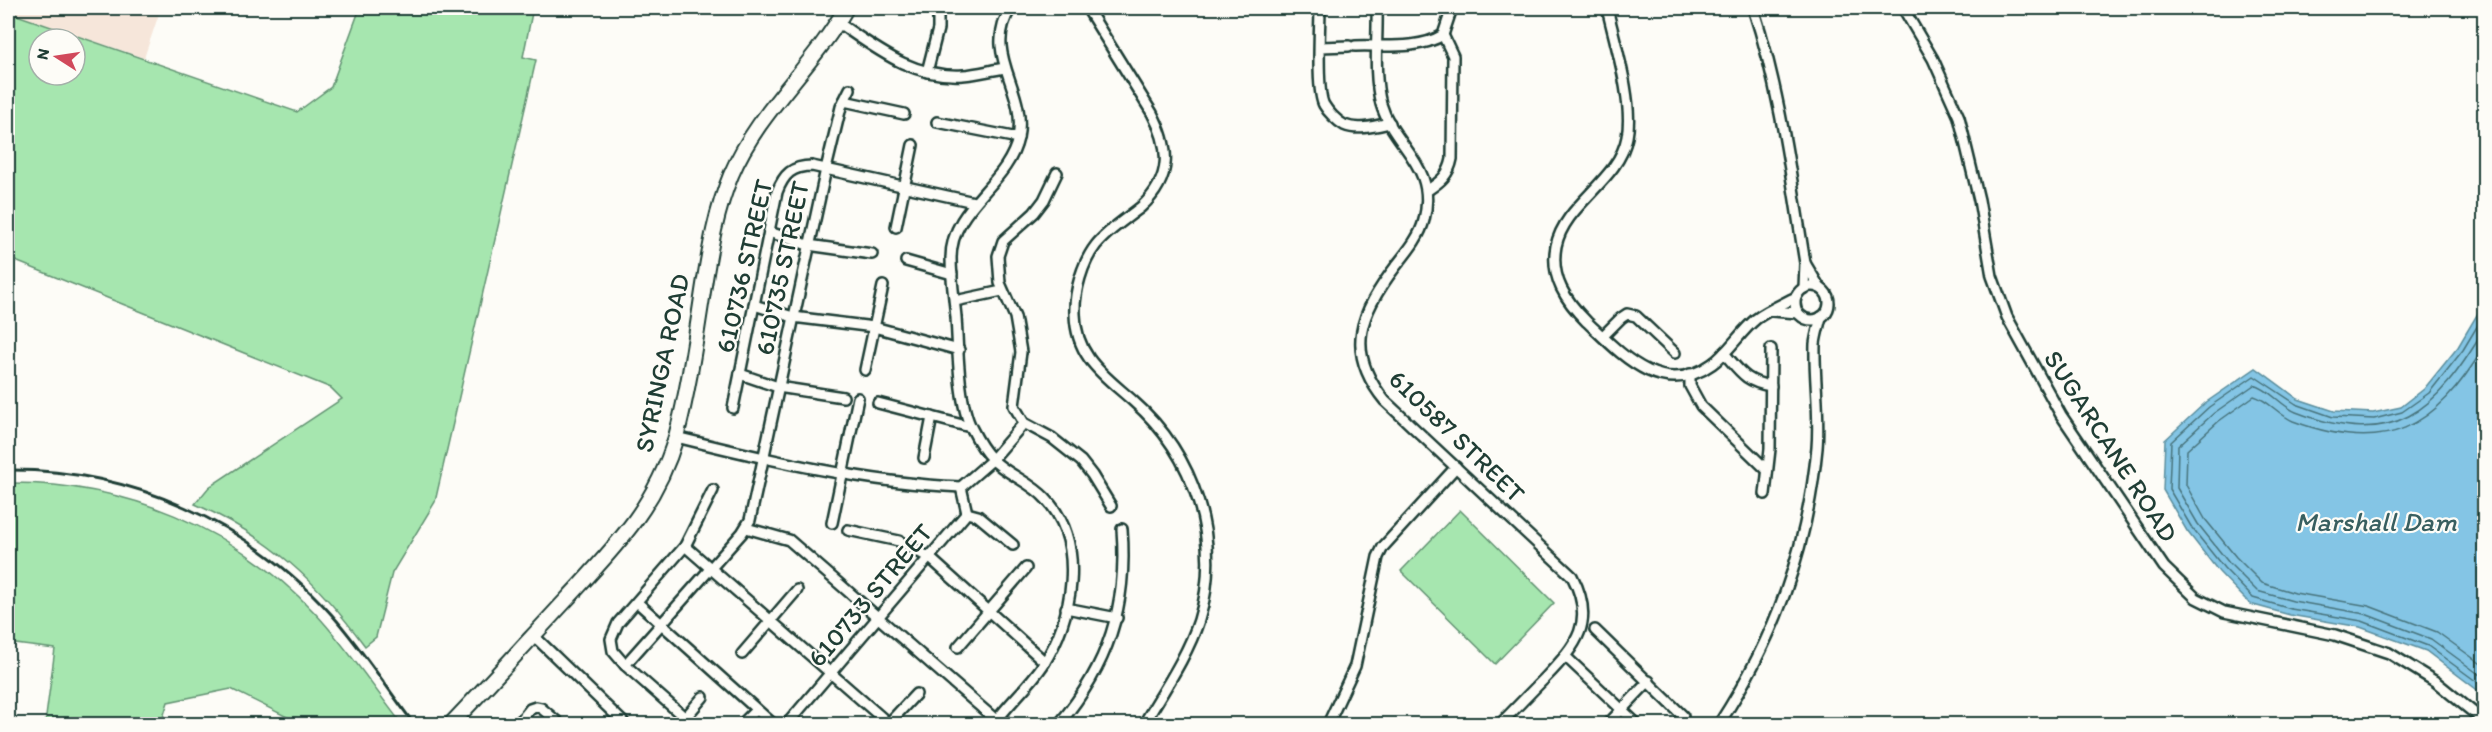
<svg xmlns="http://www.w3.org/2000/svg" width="2492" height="732" font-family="Itim,sans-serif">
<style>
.built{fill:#f6e6da}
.green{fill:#a6e6af;stroke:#629272;stroke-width:1.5;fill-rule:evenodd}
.water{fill:#84c5e5;stroke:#5c8f9e;stroke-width:1.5}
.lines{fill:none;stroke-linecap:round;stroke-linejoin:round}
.shore{stroke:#47737b;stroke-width:1.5}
.street-casing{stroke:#1f3d34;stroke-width:14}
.secondary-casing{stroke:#1f3d34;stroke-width:18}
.street{stroke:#fdfcf7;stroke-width:9}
.secondary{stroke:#fdfcf7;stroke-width:14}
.rail{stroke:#1f3d34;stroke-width:3}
.labels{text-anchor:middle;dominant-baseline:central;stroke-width:4.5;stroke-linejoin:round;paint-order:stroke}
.street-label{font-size:26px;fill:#1f3d34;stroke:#fdfcf7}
.water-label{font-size:27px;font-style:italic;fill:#385f60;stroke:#fdfcf7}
</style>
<rect width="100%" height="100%" fill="#fdfcf7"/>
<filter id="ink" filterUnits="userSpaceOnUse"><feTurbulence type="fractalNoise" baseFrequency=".0167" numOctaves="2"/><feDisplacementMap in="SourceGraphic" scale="12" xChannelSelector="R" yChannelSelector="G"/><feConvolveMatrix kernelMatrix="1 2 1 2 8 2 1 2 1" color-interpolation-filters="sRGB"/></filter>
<g filter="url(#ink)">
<path class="built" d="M8 8H161L144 58 8 12Z"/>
<g class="green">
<path d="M360 8H533L523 57 536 60 435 502 392 573 376 637 365 646C317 581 270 537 195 504L209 487 342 399 331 388 8 258V12L297 112 331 87ZM39 39H75V75H39Z"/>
<path d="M8 483C124 482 234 527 315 613 347 647 373 687 402 724H301L231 689 168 702 161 724H45L55 649 8 643Z"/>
<path d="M1460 510 1554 603 1495 664 1401 571Z"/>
</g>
<path class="water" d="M2484 303V695L2426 651 2360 627 2290 615 2250 604 2219 572 2187 531 2163 490 2165 440 2205 403 2256 368 2298 399 2334 411 2373 413 2401 407 2424 389 2458 347Z"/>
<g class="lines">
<g class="shore">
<path d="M2484 315 2463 350 2429 393 2402 412 2374 419 2333 417 2296 404 2254 376 2209 407 2171 442 2169 489 2192 528 2224 568 2253 598 2291 609 2362 621 2428 646 2484 687"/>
<path d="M2484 330C2435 412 2395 450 2296 412 2281 406 2270 389 2254 385L2214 413 2178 446 2177 488 2198 524 2229 563 2257 591 2293 601 2365 614 2431 639 2484 678"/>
<path d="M2484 347C2435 429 2386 456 2293 421 2279 415 2268 400 2254 396L2219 421 2187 450 2186 485 2205 519 2236 557 2262 583 2295 593 2369 606 2437 632 2484 666"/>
</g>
<g class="street-casing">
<g id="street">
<path d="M1087 8 1152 113C1170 147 1173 178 1141 207 1126 219 1108 230 1096 245 1082 263 1074 292 1075 314 1076 358 1104 375 1133 401 1195 455 1223 541 1199 620 1187 657 1163 691 1144 724"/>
<path d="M1320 8C1320 26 1316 92 1324 105 1328 112 1337 121 1344 125 1358 131 1376 126 1390 123"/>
<path d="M1377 8C1378 38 1373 74 1381 104 1394 148 1438 165 1424 220 1420 237 1407 252 1396 266 1360 313 1344 351 1385 401L1572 576C1596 622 1577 645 1545 678 1530 693 1515 709 1500 724"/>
<path d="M1607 8C1615 43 1634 103 1627 137 1619 181 1565 203 1556 246 1550 278 1566 301 1587 322 1621 354 1662 400 1712 364 1729 352 1740 332 1756 319 1768 310 1783 304 1796 297"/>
<path d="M1753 8C1780 90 1791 177 1805 263L1804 288"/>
<path d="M1903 8 1933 59 1959 117 1979 200 1992 276 2007 317 2061 415 2164 567 2196 598 2224 612 2335 635 2389 653 2436 682 2484 721"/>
<path d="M837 22C877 49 912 78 963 75 977 74 991 70 1005 68"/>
<path d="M1355 46C1382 45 1419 50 1443 35L1452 8"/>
<path d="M1320 47 1349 46"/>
<path d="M927 72 938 29V8"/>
<path d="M844 101 904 114"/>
<path d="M937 122 1018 138"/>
<path d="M1057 173 1044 200 1034 213 1003 241 998 256 1000 283 1015 317 1021 352 1014 406 1024 423 1052 438 1081 461 1092 475 1111 506"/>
<path d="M1428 190C1440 182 1449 175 1452 159L1453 56 1443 35"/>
<path d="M896 227 913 145"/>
<path d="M769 232 808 245 872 254"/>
<path d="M906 261 952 274"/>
<path d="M1805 263 1820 288"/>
<circle cx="1812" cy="303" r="17"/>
<path d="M955 301 1002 291"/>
<path d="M754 305 793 317 874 327 959 350"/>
<path d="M1772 311 1798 313"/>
<path d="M1603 336 1621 318 1627 314 1636 316 1675 353"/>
<path d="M1724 353C1740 371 1745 382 1771 386"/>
<path d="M865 370 883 286"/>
<path d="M740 374 778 387 843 397"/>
<path d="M1690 374V386L1701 406 1767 470"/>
<path d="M878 403 970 427"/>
<path d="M733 408 777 192C784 174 792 166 812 166L974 202"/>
<path d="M676 437C769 460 865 483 961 487L992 460 1024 423"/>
<path d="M924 458 932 417"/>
<path d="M1765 494 1770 449 1771 349"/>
<path d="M967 513 978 516 1013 545"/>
<path d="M832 523 858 398"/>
<path d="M746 528 789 540 997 721"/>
<path d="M848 530 899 541 930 558 1045 662"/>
<path d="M685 546 889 724"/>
<path d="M638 603 773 724"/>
<path d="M1066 608 1117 618"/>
<path d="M1595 630 1683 716"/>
<path d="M534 636 625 724"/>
<path d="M958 647 1026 568"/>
<path d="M742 654 797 590"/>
<path d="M1565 656 1637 724"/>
<path d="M625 665 742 533 750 520 826 169 841 107 850 89"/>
<path d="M685 718 703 697"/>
<path d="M518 724 530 709 536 707 541 708 560 724"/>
<path d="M692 724 625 665 613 651 611 639 618 623 685 546 713 490"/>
<path d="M742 724 756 710"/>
<path d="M787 724 967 513 961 487"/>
<path d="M888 724 916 694"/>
<path d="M994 724C1009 703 1029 686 1043 665 1073 619 1087 543 1046 499 1031 482 1006 474 992 459 984 451 977 439 972 429 958 404 958 346 956 317 954 297 951 278 951 258 951 206 1008 185 1018 138 1028 89 981 55 1011 8"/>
<path d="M1059 724C1108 666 1128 606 1122 529"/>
<path d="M1328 724 1355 666 1378 557 1383 547 1456 467"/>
<path d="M1608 724 1649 681"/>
<path d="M1719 724C1775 638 1807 551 1817 448 1820 413 1814 379 1815 344 1816 335 1819 326 1821 317"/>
</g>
</g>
<g class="secondary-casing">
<path id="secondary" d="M451 724C490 683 529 640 568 598 615 547 656 506 676 437 689 388 696 336 704 285 710 248 716 211 731 175 758 111 813 67 846 8"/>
</g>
<use href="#street" class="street"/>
<use href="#secondary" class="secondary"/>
<path class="rail" d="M8 470C131 469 249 522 332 615 362 649 387 688 414 724"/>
</g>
</g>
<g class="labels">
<g class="street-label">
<text transform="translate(744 266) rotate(-77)">610736 STREET</text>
<text transform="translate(782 268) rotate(-78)">610735 STREET</text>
<text transform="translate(662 363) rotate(-78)">SYRINGA ROAD</text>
<text transform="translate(1457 436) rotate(44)">610587 STREET</text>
<text transform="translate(2111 446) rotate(57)">SUGARCANE ROAD</text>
<text transform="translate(870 595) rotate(-50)">610733 STREET</text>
</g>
<g class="water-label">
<text x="2376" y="521">Marshall Dam</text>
</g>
</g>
<rect width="2492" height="732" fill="none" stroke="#fdfcf7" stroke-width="30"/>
<rect x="15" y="15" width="2462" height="702" fill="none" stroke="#1f3d34" stroke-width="2" filter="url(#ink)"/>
<g transform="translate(57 57) rotate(282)"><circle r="28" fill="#fdfcf7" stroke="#a4b0a9" stroke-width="1.5"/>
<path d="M0-4.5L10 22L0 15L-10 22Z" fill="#d1495b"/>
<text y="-9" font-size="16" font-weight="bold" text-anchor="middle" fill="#1f3d34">N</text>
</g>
</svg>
